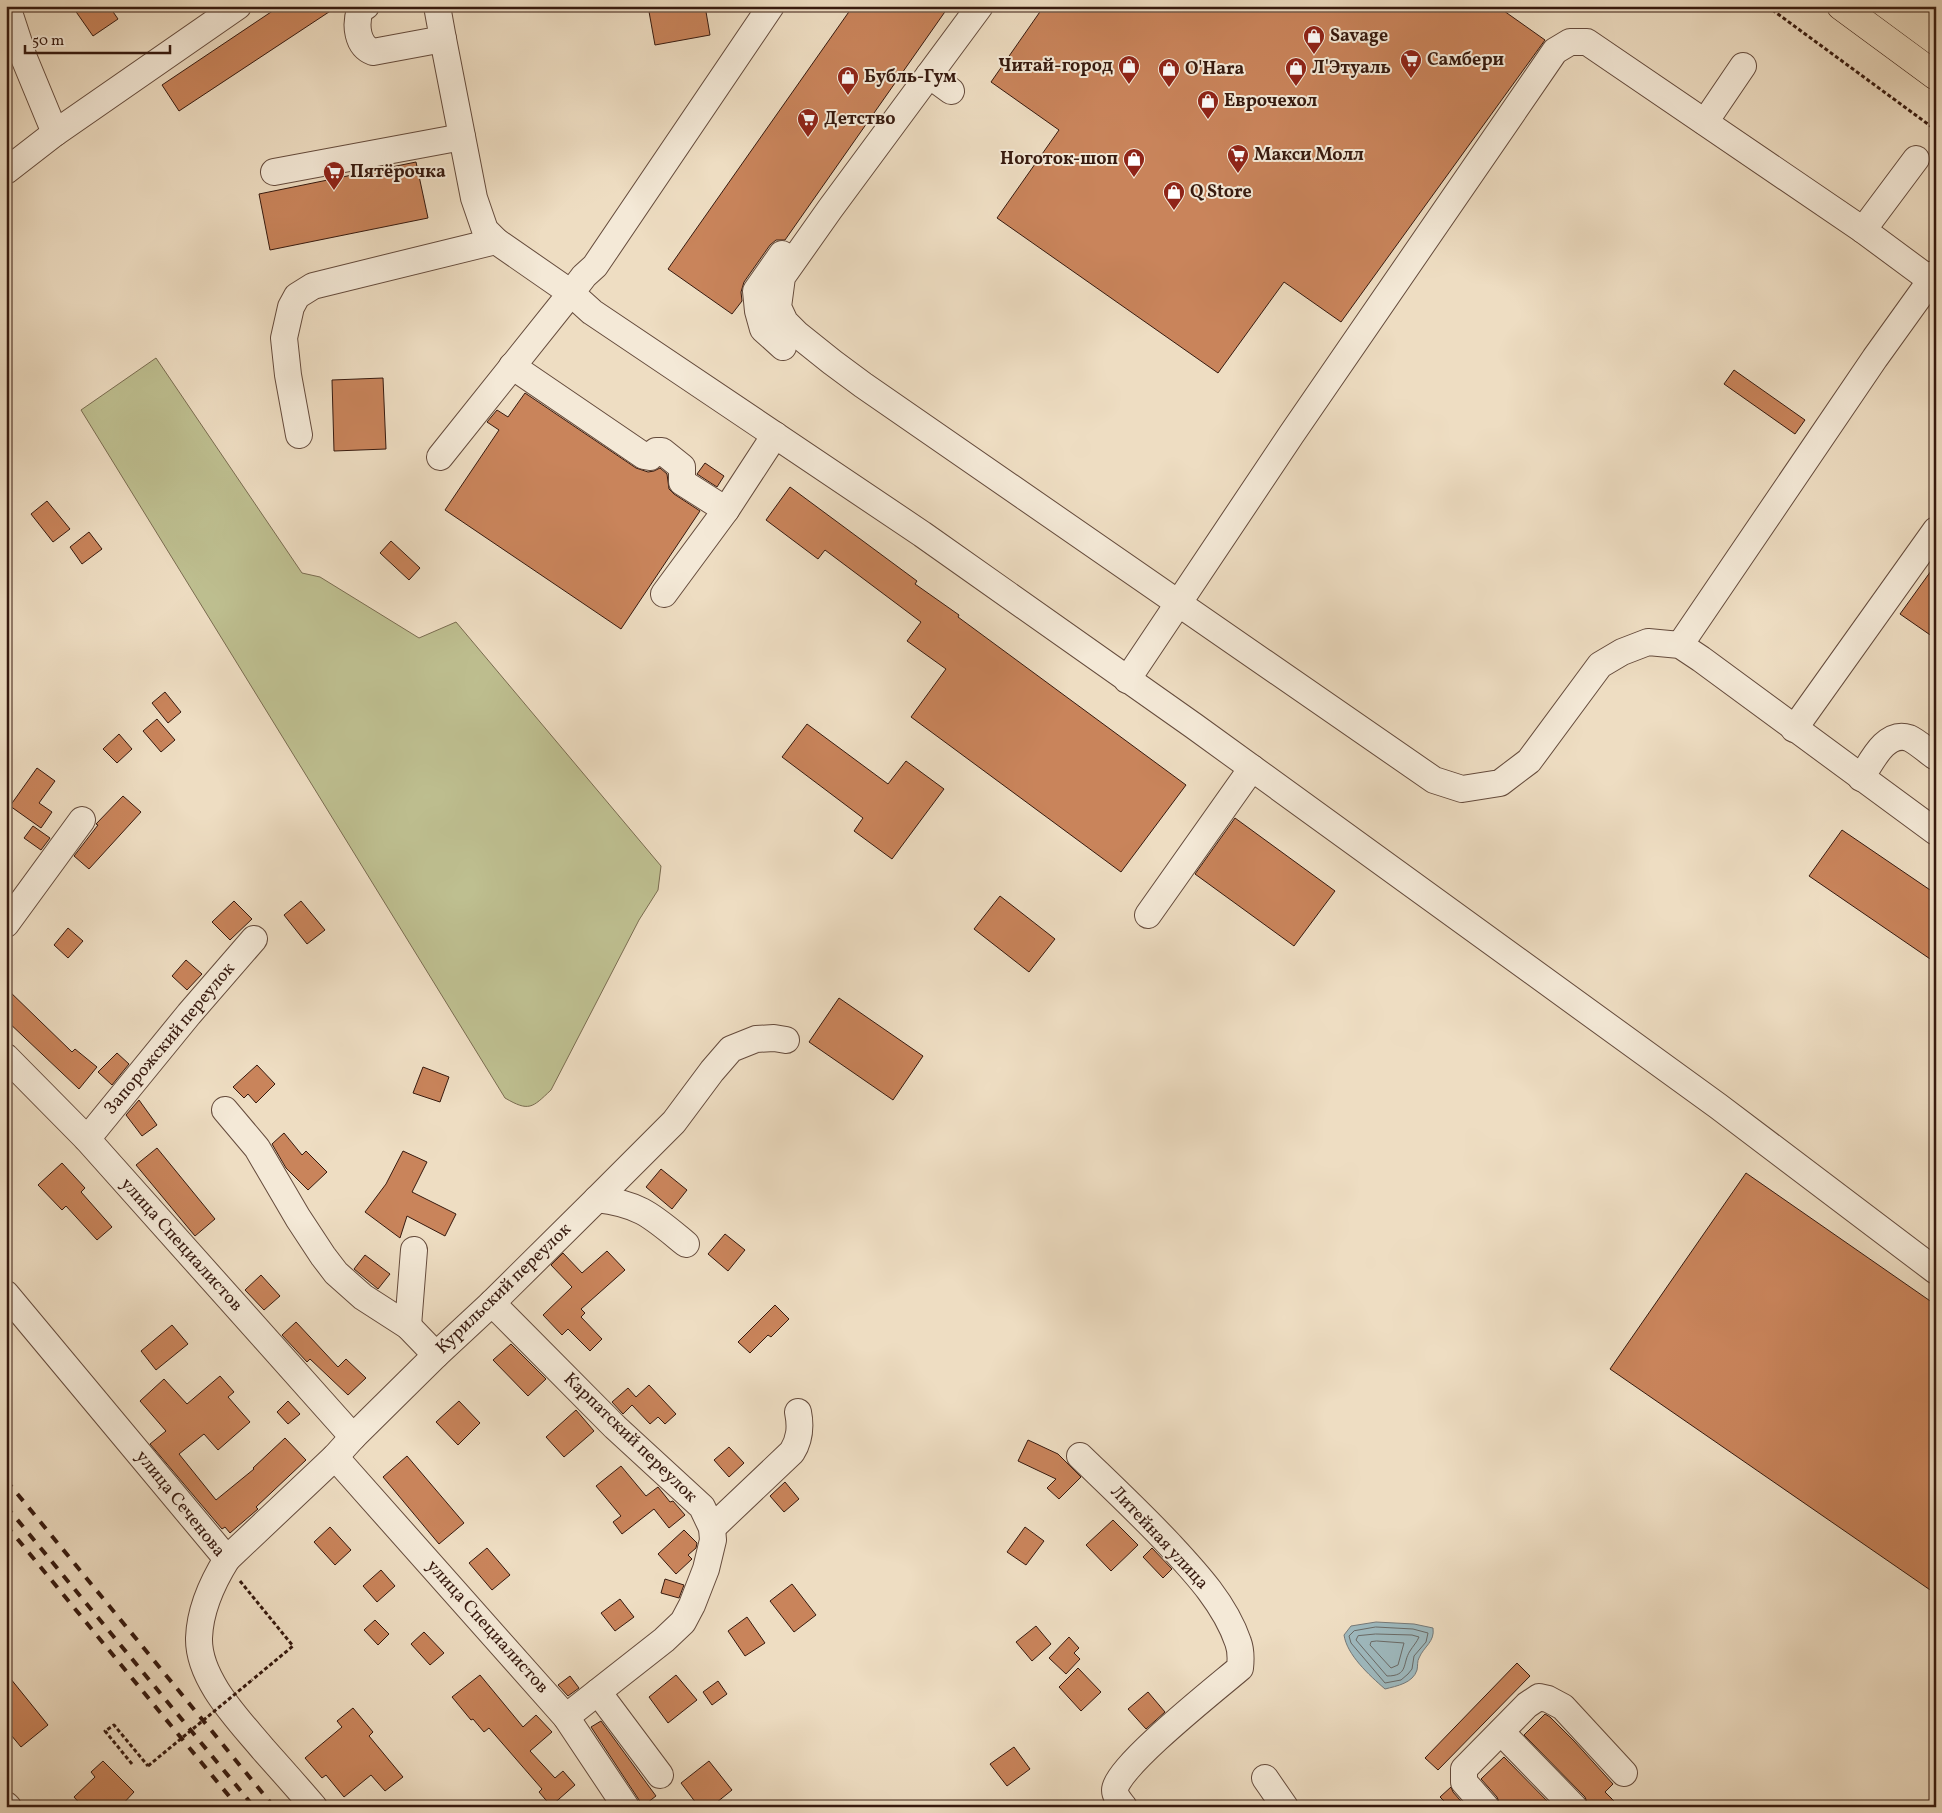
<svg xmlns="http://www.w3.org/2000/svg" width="1942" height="1813" font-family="Vollkorn,serif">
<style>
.green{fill:#bebf90;stroke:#7a6c50}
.water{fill:#9eb9be;stroke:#757978}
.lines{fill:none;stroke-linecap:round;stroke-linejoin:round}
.shore{stroke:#6a6a66;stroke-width:1}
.building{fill:#c9845b;stroke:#371a0f}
.minor-casing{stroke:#654b3c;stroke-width:28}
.major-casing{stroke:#371a0f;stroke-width:29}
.path{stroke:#371a0f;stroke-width:3;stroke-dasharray:4 2.5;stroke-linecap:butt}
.minor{stroke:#f4e9d7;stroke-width:26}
.major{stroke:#eeddc2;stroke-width:28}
.rail{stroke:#371a0f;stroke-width:4;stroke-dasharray:9 9;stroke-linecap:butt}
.path-bridge{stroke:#371a0f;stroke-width:3;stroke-dasharray:4 2.5;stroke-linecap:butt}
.labels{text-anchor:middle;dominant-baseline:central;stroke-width:4;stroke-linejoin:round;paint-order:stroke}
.poi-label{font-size:18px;font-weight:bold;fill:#371a0f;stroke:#f4e9d7;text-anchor:start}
.street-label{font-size:18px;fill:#371a0f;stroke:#f4e9d7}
</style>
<rect width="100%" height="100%" fill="#eeddc2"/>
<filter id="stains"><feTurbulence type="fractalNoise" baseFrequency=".004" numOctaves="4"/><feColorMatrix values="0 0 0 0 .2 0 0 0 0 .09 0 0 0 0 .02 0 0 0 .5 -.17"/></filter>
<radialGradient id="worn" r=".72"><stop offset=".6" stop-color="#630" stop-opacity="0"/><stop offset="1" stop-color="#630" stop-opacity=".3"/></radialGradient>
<path class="green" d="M156 358 302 573 320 577 419 638 456 622 661 866 658 890 639 920 551 1090C532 1108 529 1112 505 1098L81 410Z"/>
<path class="water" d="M1376 1622 1414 1624 1433 1628C1435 1642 1424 1646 1419 1658 1417 1661 1418 1666 1417 1670 1413 1683 1397 1686 1385 1689 1369 1675 1347 1655 1344 1635L1351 1626Z"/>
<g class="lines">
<g class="shore">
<path d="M1376 1627 1413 1629 1428 1633 1426 1642 1414 1656 1412 1669 1408 1674 1401 1680 1385 1683 1351 1643 1349 1636 1354 1631Z"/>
<path d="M1376 1634 1412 1635 1419 1637C1417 1642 1413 1646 1410 1651 1402 1663 1409 1676 1387 1676L1356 1640 1358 1636Z"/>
<path d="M1377 1641 1404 1643 1398 1665 1391 1668 1370 1645 1371 1642Z"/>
</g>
</g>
<g class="building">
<path d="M72 6H109L118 19 93 36Z"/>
<path d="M280 6H338L179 111 162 85Z"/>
<path d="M648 6H705L710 35 655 45Z"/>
<path d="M853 6H949L785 240H776L770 245 744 282 741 292 742 301 732 314 668 269Z"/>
<path d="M1044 6H1497L1545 40 1341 322 1284 282 1218 373 997 218 1059 130 991 82Z"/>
<path d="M416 162 428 218 270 250 259 194Z"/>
<path d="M1734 370 1805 420 1795 434 1724 384Z"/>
<path d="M383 378 386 449 334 451 332 380Z"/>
<path d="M525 393 636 468 648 472 654 471 660 468 667 474 669 489 674 494 700 511 621 629 445 510 499 430 487 422 497 410 508 417Z"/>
<path d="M705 463 724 476 717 487 697 474Z"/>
<path d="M790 487 917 581 915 584 959 615 958 617 1186 785 1121 872 911 717 946 669 907 641 921 622 825 550 818 559 766 520Z"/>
<path d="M47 501 70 529 53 542 31 514Z"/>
<path d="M89 532 102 549 82 564 70 547Z"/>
<path d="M391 541 420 568 409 580 380 553Z"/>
<path d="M1936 564V639L1900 614Z"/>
<path d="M165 692 181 712 168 723 152 703Z"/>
<path d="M157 719 175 740 161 752 143 731Z"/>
<path d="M807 724 888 784 906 761 944 789 892 859 854 831 863 818 782 757Z"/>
<path d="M119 734 132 749 117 763 103 749Z"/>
<path d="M37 768 55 781 39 803 52 812 41 828 10 806Z"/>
<path d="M123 796 141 812 89 869 74 856 98 825 96 824Z"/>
<path d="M1235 818 1335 891 1294 946 1195 874Z"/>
<path d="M33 826 50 838 41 850 24 838Z"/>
<path d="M1842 830 1936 894V963L1809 876Z"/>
<path d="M1000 896 1055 939 1029 972 974 929Z"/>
<path d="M234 901 252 919 230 940 212 922Z"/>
<path d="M301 901 325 930 307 944 284 915Z"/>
<path d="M68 928 83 941 68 958 54 945Z"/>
<path d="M186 960 202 974 187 990 172 976Z"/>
<path d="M6 988 72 1052 75 1049 97 1067 79 1089 6 1020Z"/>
<path d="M839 998 923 1056 893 1100 809 1042Z"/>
<path d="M117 1053 129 1064 112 1085 98 1072Z"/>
<path d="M257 1065 275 1084 256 1103 248 1094 244 1098 233 1087Z"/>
<path d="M423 1067 449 1077 440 1102 413 1093Z"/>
<path d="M139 1100 157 1125 142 1136 126 1115Z"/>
<path d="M284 1133 302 1155 306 1151 327 1172 308 1190 286 1168 272 1144Z"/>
<path d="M157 1148 215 1219 195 1236 136 1165Z"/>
<path d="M403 1151 427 1162 412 1192 456 1214 445 1236 407 1216 400 1238 365 1212 386 1184Z"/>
<path d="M62 1163 85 1188 81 1192 112 1227 97 1240 66 1206 62 1210 38 1185Z"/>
<path d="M661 1169 687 1190 672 1209 646 1187Z"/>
<path d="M1746 1173 1936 1305V1594L1610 1369Z"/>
<path d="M725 1234 745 1250 728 1271 708 1254Z"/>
<path d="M607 1251 625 1270 581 1309 585 1313 581 1317 602 1339 590 1351 568 1329 562 1335 543 1315 572 1287 551 1265 563 1253 582 1273Z"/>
<path d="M365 1255 390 1274 378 1289 354 1269Z"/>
<path d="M261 1275 280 1296 264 1310 245 1290Z"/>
<path d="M775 1305 789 1319 771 1337 768 1335 750 1353 738 1342Z"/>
<path d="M296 1322 338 1367 346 1359 366 1378 348 1395 310 1359 307 1362 282 1335Z"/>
<path d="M172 1325 188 1344 156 1370 141 1351Z"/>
<path d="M511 1344 546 1379 528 1396 493 1360Z"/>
<path d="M220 1376 234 1392 228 1397 250 1422 218 1450 204 1434 179 1454 216 1500 254 1469 253 1468 285 1438 306 1460 256 1507 258 1509 230 1533 225 1527 222 1529 150 1444 166 1431 140 1401 164 1379 187 1404Z"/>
<path d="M649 1385 676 1414 665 1424 658 1417 650 1424 632 1405 623 1414 612 1402 628 1388 636 1397Z"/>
<path d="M288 1401 300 1414 288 1424 277 1412Z"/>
<path d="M459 1401 480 1423 458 1445 436 1422Z"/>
<path d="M576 1410 594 1431 564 1457 546 1437Z"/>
<path d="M1028 1440 1058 1454 1081 1477 1059 1499 1047 1488 1056 1479 1018 1461Z"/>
<path d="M729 1447 744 1463 729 1477 714 1460Z"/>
<path d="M407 1456 464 1523 439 1544 383 1477Z"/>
<path d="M621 1466 646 1496 658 1487 670 1502 673 1501 685 1515 669 1528 654 1509 622 1534 613 1522 621 1516 596 1486Z"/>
<path d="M785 1482 799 1499 784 1512 770 1496Z"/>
<path d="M1113 1520 1138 1545 1111 1571 1086 1545Z"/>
<path d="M330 1527 351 1550 335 1565 314 1542Z"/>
<path d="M1025 1527 1044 1541 1026 1565 1007 1552Z"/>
<path d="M684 1530 697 1543 696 1548 688 1555 692 1559 676 1574 658 1554Z"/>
<path d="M487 1548 510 1575 492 1590 469 1563Z"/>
<path d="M1152 1548 1172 1569 1163 1578 1143 1557Z"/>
<path d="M381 1570 395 1586 377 1602 363 1586Z"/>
<path d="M665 1579 684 1585 679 1598 661 1593Z"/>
<path d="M792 1584 816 1615 794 1632 770 1601Z"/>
<path d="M620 1599 634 1617 615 1631 601 1613Z"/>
<path d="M747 1617 765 1643 745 1656 728 1631Z"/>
<path d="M375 1620 389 1634 378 1645 364 1630Z"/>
<path d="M1036 1626 1051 1644 1032 1661 1016 1642Z"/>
<path d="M424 1632 444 1653 430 1665 411 1644Z"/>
<path d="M1069 1637 1079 1648 1074 1653 1080 1659 1066 1674 1049 1658Z"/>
<path d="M1517 1663 1530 1676 1438 1770 1425 1758Z"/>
<path d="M1078 1668 1101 1692 1081 1711 1059 1687Z"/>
<path d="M6 1673 48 1725 21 1747 6 1729Z"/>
<path d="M480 1675 523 1727 536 1715 552 1732 530 1751 555 1778 563 1771 575 1785 551 1806 539 1792 542 1789 489 1728 484 1732 473 1719 471 1720 452 1697Z"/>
<path d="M676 1675 697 1700 668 1723 649 1697Z"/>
<path d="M570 1676 579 1688 568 1696 558 1685Z"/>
<path d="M718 1681 727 1694 712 1705 703 1692Z"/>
<path d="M1148 1692 1165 1712 1146 1729 1128 1709Z"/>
<path d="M353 1708 373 1732 369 1736 403 1777 385 1791 371 1775 344 1797 326 1775 322 1778 305 1758 342 1727 337 1721Z"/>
<path d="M1545 1714 1550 1717 1574 1741 1613 1784 1605 1792 1620 1807H1589L1585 1797 1524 1735Z"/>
<path d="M601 1721 656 1796 643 1806 591 1727Z"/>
<path d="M1014 1747 1030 1769 1007 1786 990 1764Z"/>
<path d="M1504 1757 1553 1807H1501L1497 1797 1481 1779Z"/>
<path d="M103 1761 134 1792 120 1807H83L74 1797 95 1777 91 1772Z"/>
<path d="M709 1761 732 1790 711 1807H699L681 1783Z"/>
<path d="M1451 1787 1453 1792 1466 1807H1450L1440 1797Z"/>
</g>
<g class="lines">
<g class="minor-casing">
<g id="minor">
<path d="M7 6 24 58 55 133"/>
<path d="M366 6 360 10C355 25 357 46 373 52L443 39 437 6"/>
<path d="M771 6 595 266 584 276 571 293 592 312 922 534 1194 726 1718 1106 1936 1271"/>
<path d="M980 6 830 209 782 277 778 307 785 322 797 334 832 362 863 385 1434 780 1462 789 1500 783 1529 761 1600 665 1622 652 1648 642 1680 645 1701 659 1936 832"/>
<path d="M929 75 951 91"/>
<path d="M1705 122 1743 66"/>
<path d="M6 171 55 133 238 6"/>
<path d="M274 172 462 137"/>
<path d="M1863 230 1916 159"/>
<path d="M782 254 756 291 758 311 763 329 783 347"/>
<path d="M512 366 644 456 650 457 656 451H662L682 467V482L726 510"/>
<path d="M299 435 288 375 284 338 291 307 297 296 313 286 496 241"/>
<path d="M440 457 571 293 496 241 485 230 474 198 443 39"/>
<path d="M664 594 726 510 775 435"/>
<path d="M1680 645 1875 358 1936 273"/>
<path d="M1127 680 1291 435 1555 51 1570 42H1587L1863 230 1936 284"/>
<path d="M1794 729 1936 530"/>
<path d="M1861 778C1871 763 1885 730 1909 738 1918 742 1928 752 1936 757"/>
<path d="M1148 915 1252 768"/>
<path d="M6 924 82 820"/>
<path d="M6 1057 87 1139 353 1437"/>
<path d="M225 1110 257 1148 298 1218 323 1256 336 1273 363 1297 408 1326 436 1355"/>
<path d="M87 1139 189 1014 254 939"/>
<path d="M597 1199C641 1204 653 1217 686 1244"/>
<path d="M6 1294 227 1559C212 1583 200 1609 199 1638 198 1679 238 1719 263 1749 280 1768 297 1787 314 1807"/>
<path d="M492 1303 615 1427 702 1507 712 1528 713 1540 706 1569 692 1605 683 1622 664 1640 566 1717"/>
<path d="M408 1326 414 1250"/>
<path d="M1080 1456C1110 1485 1141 1514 1170 1545 1196 1573 1225 1604 1238 1642 1241 1650 1241 1659 1240 1668 1219 1686 1115 1768 1115 1790 1115 1796 1120 1802 1124 1807"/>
<path d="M335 1457 566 1717 626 1807"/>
<path d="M712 1528 792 1452C800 1439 801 1427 798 1412"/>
<path d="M227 1559 335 1457 353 1437 436 1355 492 1303 597 1199 674 1122 712 1071 731 1049 756 1039 774 1038 786 1040"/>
<path d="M598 1692 660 1775"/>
<path d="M1501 1732 1574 1807"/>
<path d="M1265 1778 1285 1807"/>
<path d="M6 1805 8 1807"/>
<path d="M1486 1807 1464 1782V1769L1527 1705 1539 1697 1548 1699 1563 1707 1624 1773"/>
</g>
</g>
<g class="major-casing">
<path id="major" d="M1841 6 1936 76"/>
</g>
<g class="path">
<path d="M1042 6 1044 8"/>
<path d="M1767 6 1936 130"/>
<path d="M240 1581 293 1646 252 1680"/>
<path d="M132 1764 105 1731 114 1725 148 1766"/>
</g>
<use href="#minor" class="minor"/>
<use href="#major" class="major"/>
<g class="rail">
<path d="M6 1480 274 1807"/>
<path d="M6 1506 254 1807"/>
<path d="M6 1525 238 1807"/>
</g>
<path class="path-bridge" d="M148 1766 252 1680"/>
</g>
<defs>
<g id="shop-pin" transform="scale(1.125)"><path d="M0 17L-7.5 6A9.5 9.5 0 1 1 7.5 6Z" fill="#8f2418" stroke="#f4e9d7"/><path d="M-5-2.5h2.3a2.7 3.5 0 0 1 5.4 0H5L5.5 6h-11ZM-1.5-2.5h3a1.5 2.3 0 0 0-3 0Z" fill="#fff"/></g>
<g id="supermarket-pin" transform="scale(1.125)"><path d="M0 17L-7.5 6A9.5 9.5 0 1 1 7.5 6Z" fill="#8f2418" stroke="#f4e9d7"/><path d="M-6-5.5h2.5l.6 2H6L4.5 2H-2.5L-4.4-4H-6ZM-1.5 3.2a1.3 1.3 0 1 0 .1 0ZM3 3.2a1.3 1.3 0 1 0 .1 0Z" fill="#fff"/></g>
</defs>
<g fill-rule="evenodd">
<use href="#shop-pin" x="1314" y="36"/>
<use href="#supermarket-pin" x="1411" y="60"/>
<use href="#shop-pin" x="1129" y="66"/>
<use href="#shop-pin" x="1296" y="68"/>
<use href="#shop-pin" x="1169" y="69"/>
<use href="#shop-pin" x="848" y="77"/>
<use href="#shop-pin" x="1208" y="101"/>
<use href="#supermarket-pin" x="808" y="119"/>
<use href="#supermarket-pin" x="1238" y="155"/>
<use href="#shop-pin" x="1134" y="159"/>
<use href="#supermarket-pin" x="334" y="172"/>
<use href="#shop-pin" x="1174" y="192"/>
</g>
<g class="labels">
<g class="poi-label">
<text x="1330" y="36">Savage</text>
<text x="1427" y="60">Самбери</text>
<text x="1113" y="66" text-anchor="end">Читай-город</text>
<text x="1312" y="68">Л'Этуаль</text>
<text x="1185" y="69">O'Hara</text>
<text x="864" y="77">Бубль-Гум</text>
<text x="1224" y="101">Еврочехол</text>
<text x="824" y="119">Детство</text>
<text x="1254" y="155">Макси Молл</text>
<text x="1118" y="159" text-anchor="end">Ноготок-шоп</text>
<text x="350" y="172">Пятёрочка</text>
<text x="1190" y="192">Q Store</text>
</g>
<g class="street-label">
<text transform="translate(170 1039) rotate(-50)">Запорожский переулок</text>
<text transform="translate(181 1245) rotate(48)">улица Специалистов</text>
<text transform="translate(504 1289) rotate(-44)">Курильский переулок</text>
<text transform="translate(630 1438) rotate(44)">Карпатский переулок</text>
<text transform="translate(180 1504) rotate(51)">улица Сеченова</text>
<text transform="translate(1159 1538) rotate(47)">Литейная улица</text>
<text transform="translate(487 1627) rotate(48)">улица Специалистов</text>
</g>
</g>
<rect width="1942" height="1813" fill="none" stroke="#eeddc2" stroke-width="25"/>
<rect x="8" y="8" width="1927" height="1798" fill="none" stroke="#371a0f" stroke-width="2.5"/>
<rect x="12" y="12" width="1917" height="1788" fill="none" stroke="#371a0f"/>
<path d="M25 45v8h145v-8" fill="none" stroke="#371a0f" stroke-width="2.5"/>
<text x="32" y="45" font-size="15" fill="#371a0f" stroke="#f4e9d7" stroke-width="4" paint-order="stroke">50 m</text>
<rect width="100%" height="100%" filter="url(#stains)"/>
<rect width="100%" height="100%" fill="url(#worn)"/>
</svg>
